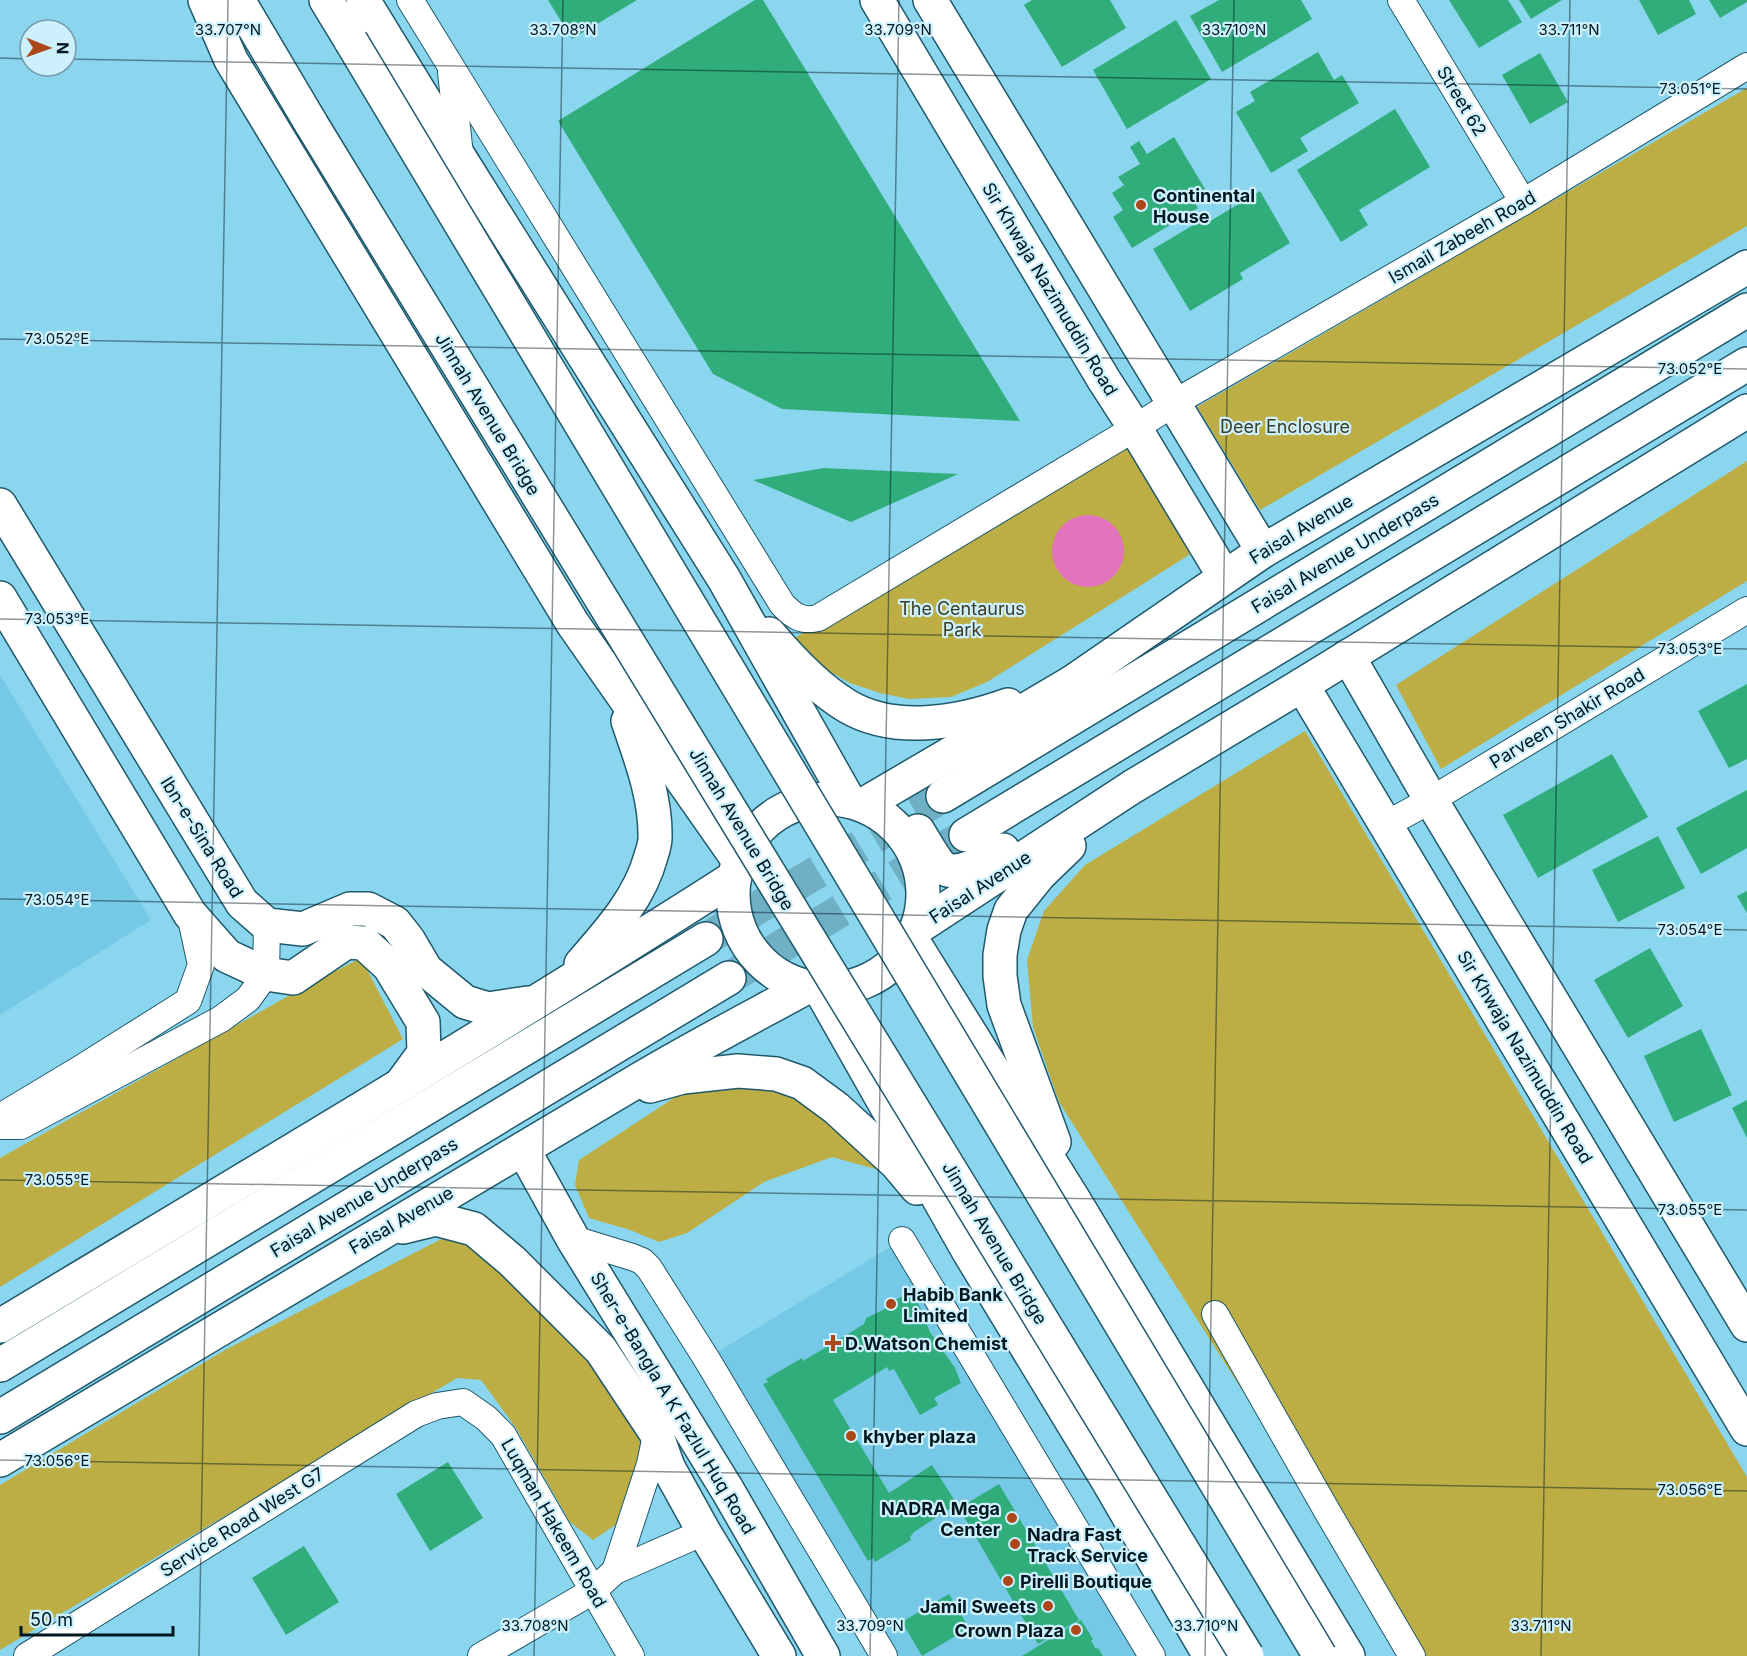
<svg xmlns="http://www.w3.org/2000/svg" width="1747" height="1656" font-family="Inter,sans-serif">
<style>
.built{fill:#76c9e6}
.green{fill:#bcae44}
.water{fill:#e373bd}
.building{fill:#30ad7b}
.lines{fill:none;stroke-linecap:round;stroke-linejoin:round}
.major-tunnel{stroke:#6fb0c5;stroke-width:33;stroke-dasharray:33 16;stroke-linecap:butt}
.minor-casing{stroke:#1f596b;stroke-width:28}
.major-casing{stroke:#1f596b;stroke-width:36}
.minor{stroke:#fff;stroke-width:26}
.major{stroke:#fff;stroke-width:33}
.major-bridge-casing{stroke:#1f596b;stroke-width:36;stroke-linecap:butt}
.major-bridge{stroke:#fff;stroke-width:33}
.ticks{fill:none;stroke:#01171e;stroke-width:1.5;stroke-opacity:0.45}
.poi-dot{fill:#ac4719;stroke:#cdf0fd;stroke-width:2}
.labels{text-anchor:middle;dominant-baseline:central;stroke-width:4.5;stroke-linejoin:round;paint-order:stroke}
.street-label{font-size:18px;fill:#01171e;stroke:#cdf0fd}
.poi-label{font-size:18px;font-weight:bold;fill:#01171e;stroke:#cdf0fd;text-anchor:start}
.park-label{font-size:18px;fill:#3e3b23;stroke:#cdf0fd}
.ticks-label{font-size:15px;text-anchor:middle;fill:#01171e;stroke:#cdf0fd;stroke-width:4.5;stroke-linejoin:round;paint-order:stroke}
</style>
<rect width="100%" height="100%" fill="#8bd6ef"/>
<g class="built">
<path d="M0 675 151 920 0 1015Z"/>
<path d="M902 1240 1152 1656H884L706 1359Z"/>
</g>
<g class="green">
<path d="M1747 88V226L1260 510 1197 407Z"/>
<path d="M1137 441 1191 548 1189 555 987 682 951 697 909 699 880 693 850 683 820 666 793 639Z"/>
<path d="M1747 461V581L1441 769 1396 685Z"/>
<path d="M1305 731 1747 1477V1656H1411L1059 1102 1033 1027 1027 960 1044 911 1085 865Z"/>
<path d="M361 958 403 1039 0 1287V1158L308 985Z"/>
<path d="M762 1077 839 1112 886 1172 832 1157 764 1182 687 1233 659 1242 630 1230 589 1218 575 1185 579 1160 680 1094Z"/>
<path d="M455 1232 512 1272 610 1378 650 1464 633 1513 593 1540 570 1522 516 1428 481 1380 457 1378 0 1650V1485L225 1350Z"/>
</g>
<circle class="water" cx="1088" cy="551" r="36"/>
<g class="building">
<path d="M548 0H637L572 39Z"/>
<path d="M755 0H763L1020 421 782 409 713 374 558 121Z"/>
<path d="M1032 0H1110L1126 28 1062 67 1024 5Z"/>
<path d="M1219 0H1301L1312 19 1222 72 1190 16Z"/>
<path d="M1449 0H1508L1522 22 1479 48Z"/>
<path d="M1519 0H1562L1531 19Z"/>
<path d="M1639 0H1689L1696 14 1658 35Z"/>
<path d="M1709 0H1747V2L1720 18Z"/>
<path d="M1176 20 1211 79 1127 129 1093 70Z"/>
<path d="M1318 52 1334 80 1342 75 1359 103 1300 138 1308 151 1271 173 1236 112 1255 101 1250 92Z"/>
<path d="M1540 53 1568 102 1530 124 1502 75Z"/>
<path d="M1395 109 1430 167 1359 210 1368 225 1341 242 1297 170Z"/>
<path d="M1174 137 1205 189 1191 197 1198 208 1132 248 1113 217 1123 210 1112 193 1124 185 1118 177 1140 164 1130 147 1139 141 1147 154Z"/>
<path d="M1260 191 1290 243 1240 273 1243 279 1190 311 1153 249 1205 218 1207 223Z"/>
<path d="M824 468 958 474 851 522 753 480Z"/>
<path d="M1747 684V759L1729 768 1698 711Z"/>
<path d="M1612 754 1648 817 1538 878 1503 815Z"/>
<path d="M1747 790V848L1701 874 1676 828Z"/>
<path d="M1658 836 1685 888 1618 922 1592 870Z"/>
<path d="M1747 891V913L1737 896Z"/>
<path d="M1650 948 1683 1006 1628 1038 1594 980Z"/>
<path d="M1701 1029 1732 1095 1674 1122 1644 1056Z"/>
<path d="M1747 1100V1138L1732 1108Z"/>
<path d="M905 1295 911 1297 919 1305 930 1332 955 1368 961 1383 934 1398 938 1405 920 1415 894 1369 889 1371 887 1367 833 1400 889 1493 932 1465 957 1504 914 1532 910 1537 911 1540 875 1562 873 1558 868 1561 763 1384 768 1382 766 1379 802 1358 803 1361 848 1334 864 1324 866 1318 883 1310 895 1300Z"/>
<path d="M448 1462 483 1518 430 1551 396 1494Z"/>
<path d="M999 1484 1079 1620 1038 1644 959 1508Z"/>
<path d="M304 1546 339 1602 286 1635 252 1578Z"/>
<path d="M949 1594 969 1628 922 1656 902 1622Z"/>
<path d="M1081 1620 1093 1639 1091 1641 1096 1649 1098 1648 1103 1656H1022Z"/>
</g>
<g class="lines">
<g class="major-tunnel">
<path d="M706 939 943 796"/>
<path d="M729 978 966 835"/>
</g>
<g class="minor-casing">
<g id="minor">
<path d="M410 0 782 604C793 616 802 622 818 618L1135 428 1174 403 1523 202 1747 66"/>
<path d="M1401 0 1523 202"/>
<path d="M451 72 460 155"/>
<path d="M1385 825 1431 800 1747 610"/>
<path d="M0 1117 80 1069 188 1001 201 965 190 914"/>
<path d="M0 1126H21L221 1019 248 999 266 974 267 925"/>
<path d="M573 1239 632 1257 642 1261 649 1268 706 1358 884 1656"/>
<path d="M902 1240 1152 1656"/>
<path d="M1215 1314 1327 1511 1412 1656"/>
<path d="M615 1571 650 1464 657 1430"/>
<path d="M27 1656 416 1414 437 1406 463 1402 486 1418 503 1435 631 1656"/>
<path d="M481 1656 593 1591 615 1571 704 1532"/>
</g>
</g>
<g class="major-casing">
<g id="major">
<path d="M205 0 231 60 573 624 739 861"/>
<path d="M238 0 312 125"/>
<path d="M326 0 351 41"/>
<path d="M363 0 461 160 724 579 849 801"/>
<path d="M877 0 1104 380 1135 428 1224 576"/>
<path d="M930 0 1263 551"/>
<path d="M0 505 242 903 267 925 303 929 350 909H368L395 923 409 941 426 970 465 1002 488 1009 528 1003"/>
<path d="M0 598 190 914 227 956 266 974 293 978 346 942 364 943 389 966 423 1022 424 1053 402 1083"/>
<path d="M769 634C791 660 817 688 847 706 894 734 958 723 1008 705"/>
<path d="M1348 656 1431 800 1747 1325"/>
<path d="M1302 685 1747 1429"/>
<path d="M943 796 1747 310"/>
<circle cx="828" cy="894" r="95"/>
<path d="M863 805 1071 683 1263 551 1747 267"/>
<path d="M918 831C925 842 931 854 939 864 954 882 988 859 1003 850"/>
<path d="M966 835 1747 364"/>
<path d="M917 928 1132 787 1302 685 1747 411"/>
<path d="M912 940 1074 1200 1348 1656"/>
<path d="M581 964C609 932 640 898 651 856 653 850 655 844 655 838 656 798 641 759 628 721"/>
<path d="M820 989 969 1252 1108 1481 1210 1656"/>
<path d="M650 1086 683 1077 738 1071 776 1074 802 1083 836 1108 896 1163 917 1188"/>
<path d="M1054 1142 1004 1005 1000 976V955L1004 930 1011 910 1039 875 1069 846"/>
<path d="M523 1149 573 1239 728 1491 823 1656"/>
<path d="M403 1227 436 1219 474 1229 512 1261 601 1350 656 1433 668 1467 704 1532 779 1656"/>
<path d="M0 1326C246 1178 493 1032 735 877"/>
<path d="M0 1365 706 939"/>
<path d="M0 1417 729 978"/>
<path d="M0 1460C214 1332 428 1204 642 1078 696 1046 752 1017 807 987"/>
</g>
</g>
<use href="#minor" class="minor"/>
<use href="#major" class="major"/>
<g class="major-bridge-casing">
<g id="major-bridge">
<path d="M351 41 1320 1656"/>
<path d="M312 125 1247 1656"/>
</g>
</g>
<use href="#major-bridge" class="major-bridge"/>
</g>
<path class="ticks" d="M0 58 30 59M66 59 1747 89M0 339 1747 369M0 619 1747 649M0 899 1747 930M0 1180 1747 1210M0 1460 1747 1491M199 1656 228 0M534 1656 563 0M870 1656 899 0M1205 1656 1234 0M1541 1656 1570 0"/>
<g class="poi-dot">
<circle cx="1141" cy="205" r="6"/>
<circle cx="891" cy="1304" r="6"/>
<path d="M830 1334h6v6h6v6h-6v6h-6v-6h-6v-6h6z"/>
<circle cx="851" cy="1436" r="6"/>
<circle cx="1012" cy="1518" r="6"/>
<circle cx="1015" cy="1544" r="6"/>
<circle cx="1008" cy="1581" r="6"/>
<circle cx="1048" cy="1606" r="6"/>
<circle cx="1076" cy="1630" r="6"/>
</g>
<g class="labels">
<g class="street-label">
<text transform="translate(1462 101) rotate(59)">Street 62</text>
<text transform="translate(1462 237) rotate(-30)">Ismail Zabeeh Road</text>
<text transform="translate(1050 289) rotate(59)">Sir Khwaja Nazimuddin Road</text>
<text transform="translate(488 414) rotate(59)">Jinnah Avenue Bridge</text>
<text transform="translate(1301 529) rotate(-31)">Faisal Avenue</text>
<text transform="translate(1345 553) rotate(-31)">Faisal Avenue Underpass</text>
<text transform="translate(1567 718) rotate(-31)">Parveen Shakir Road</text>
<text transform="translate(742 829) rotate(59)">Jinnah Avenue Bridge</text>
<text transform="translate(202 837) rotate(58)">Ibn-e-Sina Road</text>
<text transform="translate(980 887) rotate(-33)">Faisal Avenue</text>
<text transform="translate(1525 1057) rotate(59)">Sir Khwaja Nazimuddin Road</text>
<text transform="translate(364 1197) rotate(-31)">Faisal Avenue Underpass</text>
<text transform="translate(401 1220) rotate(-30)">Faisal Avenue</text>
<text transform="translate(995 1243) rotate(59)">Jinnah Avenue Bridge</text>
<text transform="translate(673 1403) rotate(59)">Sher-e-Bangla A K Fazlul Huq Road</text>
<text transform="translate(242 1522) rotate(-32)">Service Road West G7</text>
<text transform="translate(554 1523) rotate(60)">Luqman Hakeem Road</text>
</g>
<g class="poi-label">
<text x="1153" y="195">Continental<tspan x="1153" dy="21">House</tspan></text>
<text x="903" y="1294">Habib Bank<tspan x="903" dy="21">Limited</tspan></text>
<text x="845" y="1343">D.Watson Chemist</text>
<text x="863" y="1436">khyber plaza</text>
<text x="1000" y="1508" text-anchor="end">NADRA Mega<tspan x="1000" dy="21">Center</tspan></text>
<text x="1027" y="1534">Nadra Fast<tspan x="1027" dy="21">Track Service</tspan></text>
<text x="1020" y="1581">Pirelli Boutique</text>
<text x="1036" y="1606" text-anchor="end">Jamil Sweets</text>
<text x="1064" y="1630" text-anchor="end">Crown Plaza</text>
</g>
<g class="park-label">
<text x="1285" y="426">Deer Enclosure</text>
<text x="962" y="608">The Centaurus<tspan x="962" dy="21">Park</tspan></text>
</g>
</g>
<g class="ticks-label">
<text x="228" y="35">33.707°N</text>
<text x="563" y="35">33.708°N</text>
<text x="898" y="35">33.709°N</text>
<text x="1234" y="35">33.710°N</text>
<text x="1569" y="35">33.711°N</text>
<text x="1690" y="94">73.051°E</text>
<text x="57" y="344">73.052°E</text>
<text x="1690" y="374">73.052°E</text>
<text x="57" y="624">73.053°E</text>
<text x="1690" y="654">73.053°E</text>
<text x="57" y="905">73.054°E</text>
<text x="1690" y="935">73.054°E</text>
<text x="57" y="1185">73.055°E</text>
<text x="1690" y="1215">73.055°E</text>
<text x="57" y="1466">73.056°E</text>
<text x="1690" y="1495">73.056°E</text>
<text x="535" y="1631">33.708°N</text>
<text x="870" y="1631">33.709°N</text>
<text x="1206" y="1631">33.710°N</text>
<text x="1541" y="1631">33.711°N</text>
</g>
<g transform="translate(48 48) rotate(91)"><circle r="28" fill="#cdf0fd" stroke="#7b99a4" stroke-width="1.5"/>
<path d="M0-4.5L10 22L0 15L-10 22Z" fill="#ac4719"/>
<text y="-9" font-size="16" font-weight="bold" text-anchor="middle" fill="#01171e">N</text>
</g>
<path d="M21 1626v9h152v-9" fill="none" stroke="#01171e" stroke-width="3"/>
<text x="30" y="1626" font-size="18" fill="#01171e" stroke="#cdf0fd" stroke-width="4.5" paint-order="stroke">50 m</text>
</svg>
